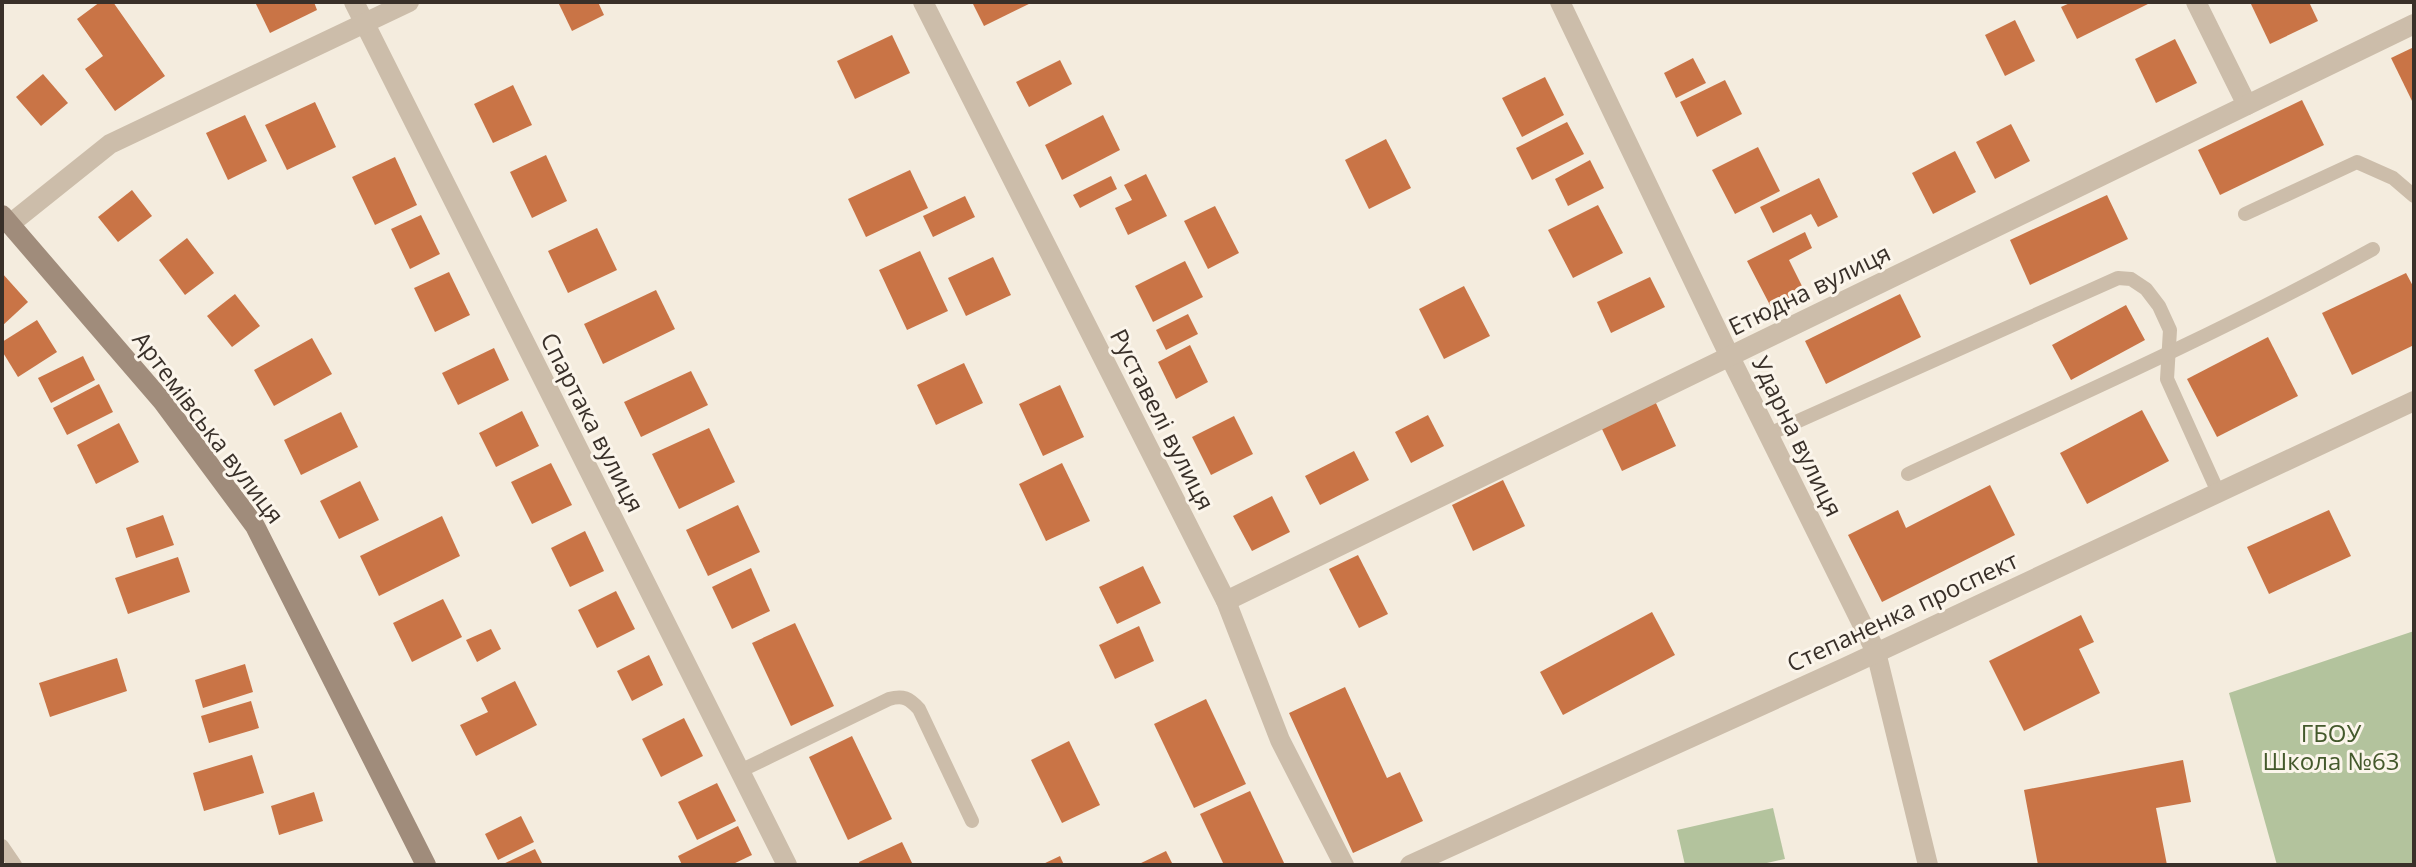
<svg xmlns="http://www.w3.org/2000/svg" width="2416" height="867" font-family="'Open Sans',sans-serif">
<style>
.green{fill:#b3c39d}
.building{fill:#c97446}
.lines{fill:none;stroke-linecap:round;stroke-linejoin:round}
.lane{stroke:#ccbdaa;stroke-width:14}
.street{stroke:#ccbdaa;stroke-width:20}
.secondary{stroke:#a08c7b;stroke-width:20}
.labels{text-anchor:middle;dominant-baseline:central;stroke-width:6;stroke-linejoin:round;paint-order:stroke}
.street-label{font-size:24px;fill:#393029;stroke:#fbf5eb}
.park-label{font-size:24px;fill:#44592c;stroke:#fbf5eb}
</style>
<rect width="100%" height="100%" fill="#f4ecde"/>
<g class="green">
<path d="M2414 631V865H2277L2229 693Z"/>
<path d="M1773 808 1785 859 1758 865H1685L1677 830Z"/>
</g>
<g class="building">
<path d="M100 2H113L165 76 115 111 85 69 103 56 77 19Z"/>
<path d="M255 2H314L317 10 270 33Z"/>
<path d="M558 2H598L604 15 572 31Z"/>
<path d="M972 2H1033L984 26Z"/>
<path d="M2072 2H2152L2077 39 2061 7Z"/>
<path d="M2250 2H2309L2318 21 2270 44Z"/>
<path d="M2015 20 2035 61 2005 76 1985 35Z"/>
<path d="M892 35 910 73 855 99 837 61Z"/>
<path d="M2175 39 2197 83 2156 103 2135 59Z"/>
<path d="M2414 47V105L2391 58Z"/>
<path d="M1693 58 1706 83 1676 98 1664 73Z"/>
<path d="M1060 60 1072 84 1029 107 1016 82Z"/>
<path d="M43 74 68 103 41 126 16 97Z"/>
<path d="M1545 77 1564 115 1522 137 1502 98Z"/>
<path d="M1725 80 1742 114 1697 137 1680 102Z"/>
<path d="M513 85 532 125 493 143 474 104Z"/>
<path d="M2302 100 2324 145 2220 195 2198 150Z"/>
<path d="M315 102 336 147 287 170 265 125Z"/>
<path d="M245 115 267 161 228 180 206 133Z"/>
<path d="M1103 115 1120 150 1062 180 1045 145Z"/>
<path d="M1567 122 1584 154 1532 180 1516 148Z"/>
<path d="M2011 124 2030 161 1995 179 1976 142Z"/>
<path d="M1386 139 1411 188 1369 209 1345 160Z"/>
<path d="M1758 147 1780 191 1735 214 1712 170Z"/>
<path d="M1955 151 1976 192 1933 214 1912 173Z"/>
<path d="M546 155 567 201 532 218 510 172Z"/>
<path d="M395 157 417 205 375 225 352 177Z"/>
<path d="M1590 160 1604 188 1568 206 1555 179Z"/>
<path d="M910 170 928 208 866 237 848 199Z"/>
<path d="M1146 174 1167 216 1128 235 1115 208 1132 200 1124 185Z"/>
<path d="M1111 176 1117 189 1080 208 1073 195Z"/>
<path d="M1819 178 1838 217 1818 227 1811 214 1773 233 1760 207Z"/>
<path d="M132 190 152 216 118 242 98 217Z"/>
<path d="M2107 195 2128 239 2030 285 2010 240Z"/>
<path d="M965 196 975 217 933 237 923 216Z"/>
<path d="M1598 205 1623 253 1573 278 1548 230Z"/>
<path d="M1215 206 1239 253 1208 269 1184 221Z"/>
<path d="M421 215 440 254 410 269 391 229Z"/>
<path d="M597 228 617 270 568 293 548 251Z"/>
<path d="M1805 232 1812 248 1789 260 1805 292 1772 309 1747 261Z"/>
<path d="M187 238 214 273 185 295 159 260Z"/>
<path d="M920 251 948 311 907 330 879 270Z"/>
<path d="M993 257 1011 295 966 316 948 278Z"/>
<path d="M1185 261 1203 297 1153 322 1135 286Z"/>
<path d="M449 272 470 315 435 332 414 288Z"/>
<path d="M2 273 28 302 2 326Z"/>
<path d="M2406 273 2414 288V345L2352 375 2322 313Z"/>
<path d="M1650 277 1665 307 1611 333 1597 302Z"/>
<path d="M1464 286 1490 336 1444 359 1419 309Z"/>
<path d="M656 290 675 329 603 364 584 324Z"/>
<path d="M235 294 260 326 232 347 207 316Z"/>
<path d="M1900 294 1921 337 1826 384 1805 341Z"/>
<path d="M2126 305 2145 340 2071 380 2052 345Z"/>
<path d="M1188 314 1198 334 1166 350 1156 330Z"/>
<path d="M37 320 57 352 18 377 2 351V342Z"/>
<path d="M2268 337 2298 396 2217 437 2187 379Z"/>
<path d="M312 338 332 374 274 406 254 370Z"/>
<path d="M1190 345 1208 382 1176 399 1158 362Z"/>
<path d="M494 348 509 380 458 405 442 373Z"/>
<path d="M83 356 95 380 51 403 38 378Z"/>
<path d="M964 363 983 403 936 425 917 385Z"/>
<path d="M691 371 708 405 641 437 624 402Z"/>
<path d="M99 384 113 412 67 435 53 408Z"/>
<path d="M1060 385 1084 437 1043 456 1019 404Z"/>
<path d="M1655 401 1676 446 1622 471 1601 427Z"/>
<path d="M2142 410 2169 461 2087 504 2060 453Z"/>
<path d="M522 411 539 446 496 467 479 433Z"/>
<path d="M341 412 358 447 301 475 284 440Z"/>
<path d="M1428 415 1444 446 1411 463 1395 432Z"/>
<path d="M1234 416 1253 454 1211 475 1192 437Z"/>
<path d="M119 423 139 462 96 484 77 445Z"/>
<path d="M709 428 735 482 679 509 652 454Z"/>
<path d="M1354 451 1369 480 1320 505 1305 476Z"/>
<path d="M551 463 572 505 532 524 511 482Z"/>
<path d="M1062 463 1090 521 1046 541 1019 484Z"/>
<path d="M1503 480 1525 526 1473 551 1452 505Z"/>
<path d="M360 481 379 520 339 539 320 501Z"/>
<path d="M1990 485 2015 535 1882 602 1848 535 1898 510 1906 528Z"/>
<path d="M1272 496 1290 532 1252 551 1233 516Z"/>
<path d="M738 505 760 552 708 576 686 530Z"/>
<path d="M2329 510 2351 556 2269 594 2247 547Z"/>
<path d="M163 515 174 545 136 558 126 528Z"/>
<path d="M442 516 460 556 379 596 360 556Z"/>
<path d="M585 531 604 571 570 587 551 548Z"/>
<path d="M1358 555 1388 614 1359 628 1329 569Z"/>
<path d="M178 557 190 592 128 614 115 578Z"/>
<path d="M1143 566 1161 603 1117 624 1099 587Z"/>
<path d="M751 568 770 611 732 629 712 587Z"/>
<path d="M616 591 635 629 597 648 578 610Z"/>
<path d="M443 599 462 637 412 662 393 623Z"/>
<path d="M1652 612 1675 655 1563 715 1540 672Z"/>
<path d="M2081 615 2094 642 2079 649 2100 693 2024 731 1989 661Z"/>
<path d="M795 623 834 706 791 726 752 643Z"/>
<path d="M1139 626 1154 661 1115 679 1099 645Z"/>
<path d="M491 629 501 649 477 662 466 640Z"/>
<path d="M649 655 663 685 632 701 617 671Z"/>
<path d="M117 658 127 691 50 717 39 683Z"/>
<path d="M245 664 253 692 203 708 195 680Z"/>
<path d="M515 681 537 725 476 756 460 725 488 712 481 698Z"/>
<path d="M1345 687 1387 778 1400 772 1423 821 1353 853 1289 713Z"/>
<path d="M1206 699 1246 784 1194 808 1154 724Z"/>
<path d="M251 701 259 728 209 743 201 716Z"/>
<path d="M684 718 703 756 661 777 642 739Z"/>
<path d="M852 736 892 819 848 840 809 757Z"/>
<path d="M1069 741 1100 805 1062 823 1031 760Z"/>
<path d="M252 755 264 793 204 811 193 773Z"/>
<path d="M2183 760 2191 802 2156 808 2167 865H2038L2024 790Z"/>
<path d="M717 783 736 821 697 840 678 802Z"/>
<path d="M1250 791 1285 865H1224L1200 814Z"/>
<path d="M314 792 323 821 279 835 271 806Z"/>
<path d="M521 816 534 842 498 860 485 834Z"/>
<path d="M738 826 752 855 731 865H682L678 856Z"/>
<path d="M902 842 913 865H860L859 862Z"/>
<path d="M535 849 543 865H501Z"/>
<path d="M1166 851 1173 865H1137Z"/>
<path d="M1060 856 1064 865H1041Z"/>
</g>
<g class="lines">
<g class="lane">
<path d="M2245 214 2357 162 2393 178 2414 196"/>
<path d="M1769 434 2118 278 2131 279 2146 289 2159 306 2170 330 2167 379 2218 492"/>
<path d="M1908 474C2064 402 2222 332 2373 249"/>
<path d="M740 771 889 699C903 695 909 698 919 709L972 821"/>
<path d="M2 846 15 865"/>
</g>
<g class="street">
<path d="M354 2 787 865"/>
<path d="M923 2 1226 601 1280 740 1344 865"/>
<path d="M1560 2 1730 357 1876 652 1928 865"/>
<path d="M2196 2 2247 105"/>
<path d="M10 224 110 144 409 2"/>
<path d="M1226 601 2414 24"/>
<path d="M1410 865 1846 667 2414 401"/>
</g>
<path class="secondary" d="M2 215 163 402 255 526 426 865"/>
</g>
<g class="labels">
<g class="street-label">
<text transform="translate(1809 289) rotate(-26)">Етюдна вулиця</text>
<text transform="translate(1163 419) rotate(63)">Руставелі вулиця</text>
<text transform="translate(593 422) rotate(63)">Спартака вулиця</text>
<text transform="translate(209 427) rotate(53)">Артемівська вулиця</text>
<text transform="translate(1798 436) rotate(64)">Ударна вулиця</text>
<text transform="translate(1902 611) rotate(-25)">Степаненка проспект</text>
</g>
<g class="park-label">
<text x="2331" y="732">ГБОУ<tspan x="2331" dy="28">Школа №63</tspan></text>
</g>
</g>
<rect width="2416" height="867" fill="none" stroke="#393029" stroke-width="8"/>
</svg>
